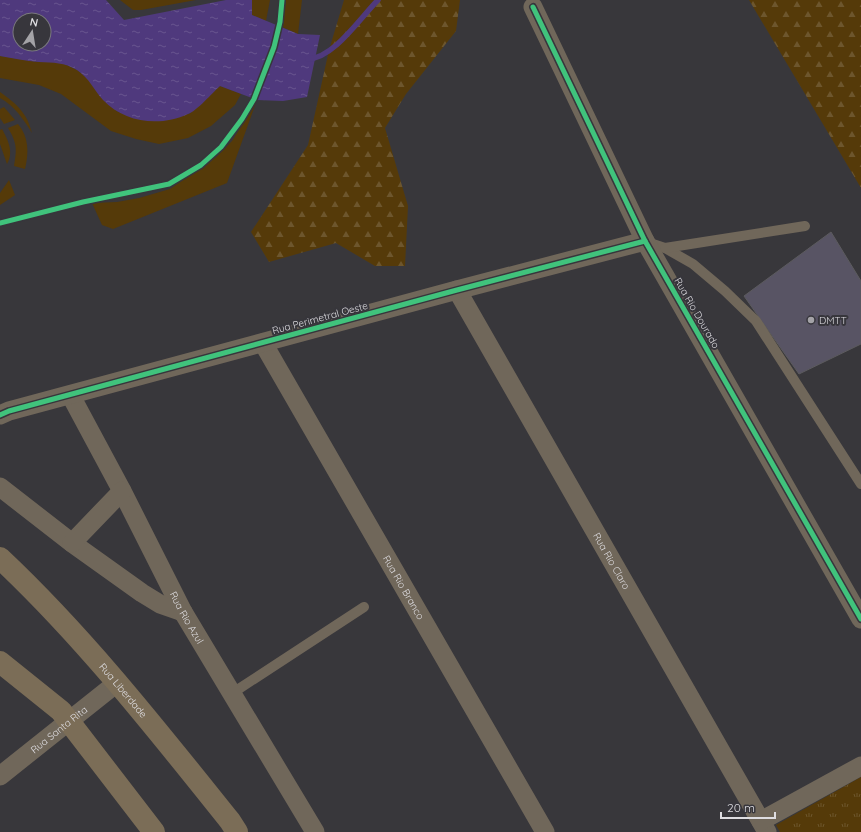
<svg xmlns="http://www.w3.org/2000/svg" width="861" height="832" font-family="Quicksand,sans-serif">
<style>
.grass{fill:#553a09}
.forest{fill:url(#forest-firs)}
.park{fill:url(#park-tufts)}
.water{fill:url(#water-ripples);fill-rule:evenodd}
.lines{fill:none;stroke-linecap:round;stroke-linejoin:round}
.stream{stroke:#4f397d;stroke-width:5.5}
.building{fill:#585464;stroke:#5c5b5e}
.lane{stroke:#70675a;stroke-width:10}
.street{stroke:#70675a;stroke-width:19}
.highway{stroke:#7b6d57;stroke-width:22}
.cycleway-casing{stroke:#37363c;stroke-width:8}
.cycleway{stroke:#40c37c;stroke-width:5}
.poi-dot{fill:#a4a3a7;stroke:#37363c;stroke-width:1.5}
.labels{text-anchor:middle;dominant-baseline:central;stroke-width:4;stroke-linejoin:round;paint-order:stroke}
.street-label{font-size:10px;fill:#dedde1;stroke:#37363c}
.poi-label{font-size:10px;fill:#dedde1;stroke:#37363c;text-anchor:start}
</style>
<defs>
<pattern id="forest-firs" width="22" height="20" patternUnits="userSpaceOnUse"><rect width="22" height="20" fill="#553a09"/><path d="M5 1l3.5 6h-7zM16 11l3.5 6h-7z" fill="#6d562d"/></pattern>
<pattern id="park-tufts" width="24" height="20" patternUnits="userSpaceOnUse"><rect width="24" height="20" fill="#553a09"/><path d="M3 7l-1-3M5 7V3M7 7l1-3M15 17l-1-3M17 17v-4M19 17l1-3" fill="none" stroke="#6d562d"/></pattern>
<pattern id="water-ripples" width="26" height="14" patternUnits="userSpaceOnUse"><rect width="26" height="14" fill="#4f397d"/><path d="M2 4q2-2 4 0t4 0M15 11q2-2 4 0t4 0" fill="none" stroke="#68558f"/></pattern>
</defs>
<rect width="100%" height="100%" fill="#38373b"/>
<g class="grass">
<path d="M120 0H196L141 10H133Z"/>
<path d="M252 0H270L266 21 252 15Z"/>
<path d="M286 0H302L298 34 282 27Z"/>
<path d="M0 56 38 62H60L77 70 90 80 104 100 118 112 189 114 220 86 241 94 235 105 211 126 188 138 159 144 136 139 111 131 61 94 39 85 0 78Z"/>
<path d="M0 92C17 104 27 113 32 133 23 119 15 106 0 98Z"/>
<path d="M257 100 227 183 113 229 102 225 92 203 117 202 139 198 170 189 216 157 232 141Z"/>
<path d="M4 107 15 120 4 124 0 118V109Z"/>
<path d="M18 124C29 137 29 153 25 169L14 166C17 149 17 143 8 128Z"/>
<path d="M2 129C8 140 14 152 7 164L0 144V130Z"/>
<path d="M9 180 15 195 0 205V193Z"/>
</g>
<g class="forest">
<path d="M344 0H460L456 31 406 94 385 128 408 206 405 266H375L336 243 269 262 251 232 308 145 329 50Z"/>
<path d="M749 0H861V188Z"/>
</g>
<path class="park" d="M861 777V832H780L776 825Z"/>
<path class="water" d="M0 0H106L124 20 226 0H252V15L298 34 320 35 307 97 283 101 257 100 220 86C212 93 197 111 188 114 160 127 125 123 103 100 94 90 89 78 77 70 64 62 54 63 39 62 26 61 13 58 0 56ZM20 20H44V44H20Z"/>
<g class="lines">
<path class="stream" d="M308 59C334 58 360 18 378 0"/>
</g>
<path class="building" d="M831 232 861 281V344L799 374 744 296Z"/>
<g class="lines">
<g class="lane">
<path d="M647 242 665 248 693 264 725 291 756 321 861 484"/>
<path d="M665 248 805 226"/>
<path d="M231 694 364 607"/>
</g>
<g class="street">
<path d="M533 7 645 241 861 619"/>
<path id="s1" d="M457 290 767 832"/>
<path id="s2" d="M263 343 545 832"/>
<path id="s3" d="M71 396 122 491 183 612 315 832"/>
<path d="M0 415 9 411 457 290 645 241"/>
<path d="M0 487 72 543 142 593 160 604 183 612"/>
<path d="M72 543 122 491"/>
<path id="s4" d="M0 776 118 682"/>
<path d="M761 821 861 766"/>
</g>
<g class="highway">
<path id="s5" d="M0 558C85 638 157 730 230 821L237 832"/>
<path d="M0 662 61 711 154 832"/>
</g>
<g class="cycleway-casing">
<g id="cycleway">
<path d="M533 7 645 241 861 619"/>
<path d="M0 223 83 202 169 184 201 165 221 147 242 119 254 99 274 47 280 22 282 0"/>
<path d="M0 415 9 411 457 290 645 241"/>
</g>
</g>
<use href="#cycleway" class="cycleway"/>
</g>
<circle class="poi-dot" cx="811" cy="320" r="4"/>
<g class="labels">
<g class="street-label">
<text transform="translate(697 313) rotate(60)">Rua Rio Dourado</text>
<text transform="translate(320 318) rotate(-15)">Rua Perimetral Oeste</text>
<text stroke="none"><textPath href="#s1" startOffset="312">Rua Rio Claro</textPath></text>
<text stroke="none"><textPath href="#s2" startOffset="282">Rua Rio Branco</textPath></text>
<text stroke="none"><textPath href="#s3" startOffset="250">Rua Rio Azul</textPath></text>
<text stroke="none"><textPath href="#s5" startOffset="181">Rua Liberdade</textPath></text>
<text stroke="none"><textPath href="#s4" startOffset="75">Rua Santa Rita</textPath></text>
</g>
<g class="poi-label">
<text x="819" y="320">DMTT</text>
</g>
</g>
<g transform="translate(32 32) rotate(12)"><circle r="19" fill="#37363c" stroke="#7a797e"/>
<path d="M0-3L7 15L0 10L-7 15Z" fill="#a4a3a7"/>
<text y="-6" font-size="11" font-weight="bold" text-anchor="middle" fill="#dedde1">N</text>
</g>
<path d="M721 812v6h54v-6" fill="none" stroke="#dedde1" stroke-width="2"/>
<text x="727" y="812" font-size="12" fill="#dedde1" stroke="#37363c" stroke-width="3" paint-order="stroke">20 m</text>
</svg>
